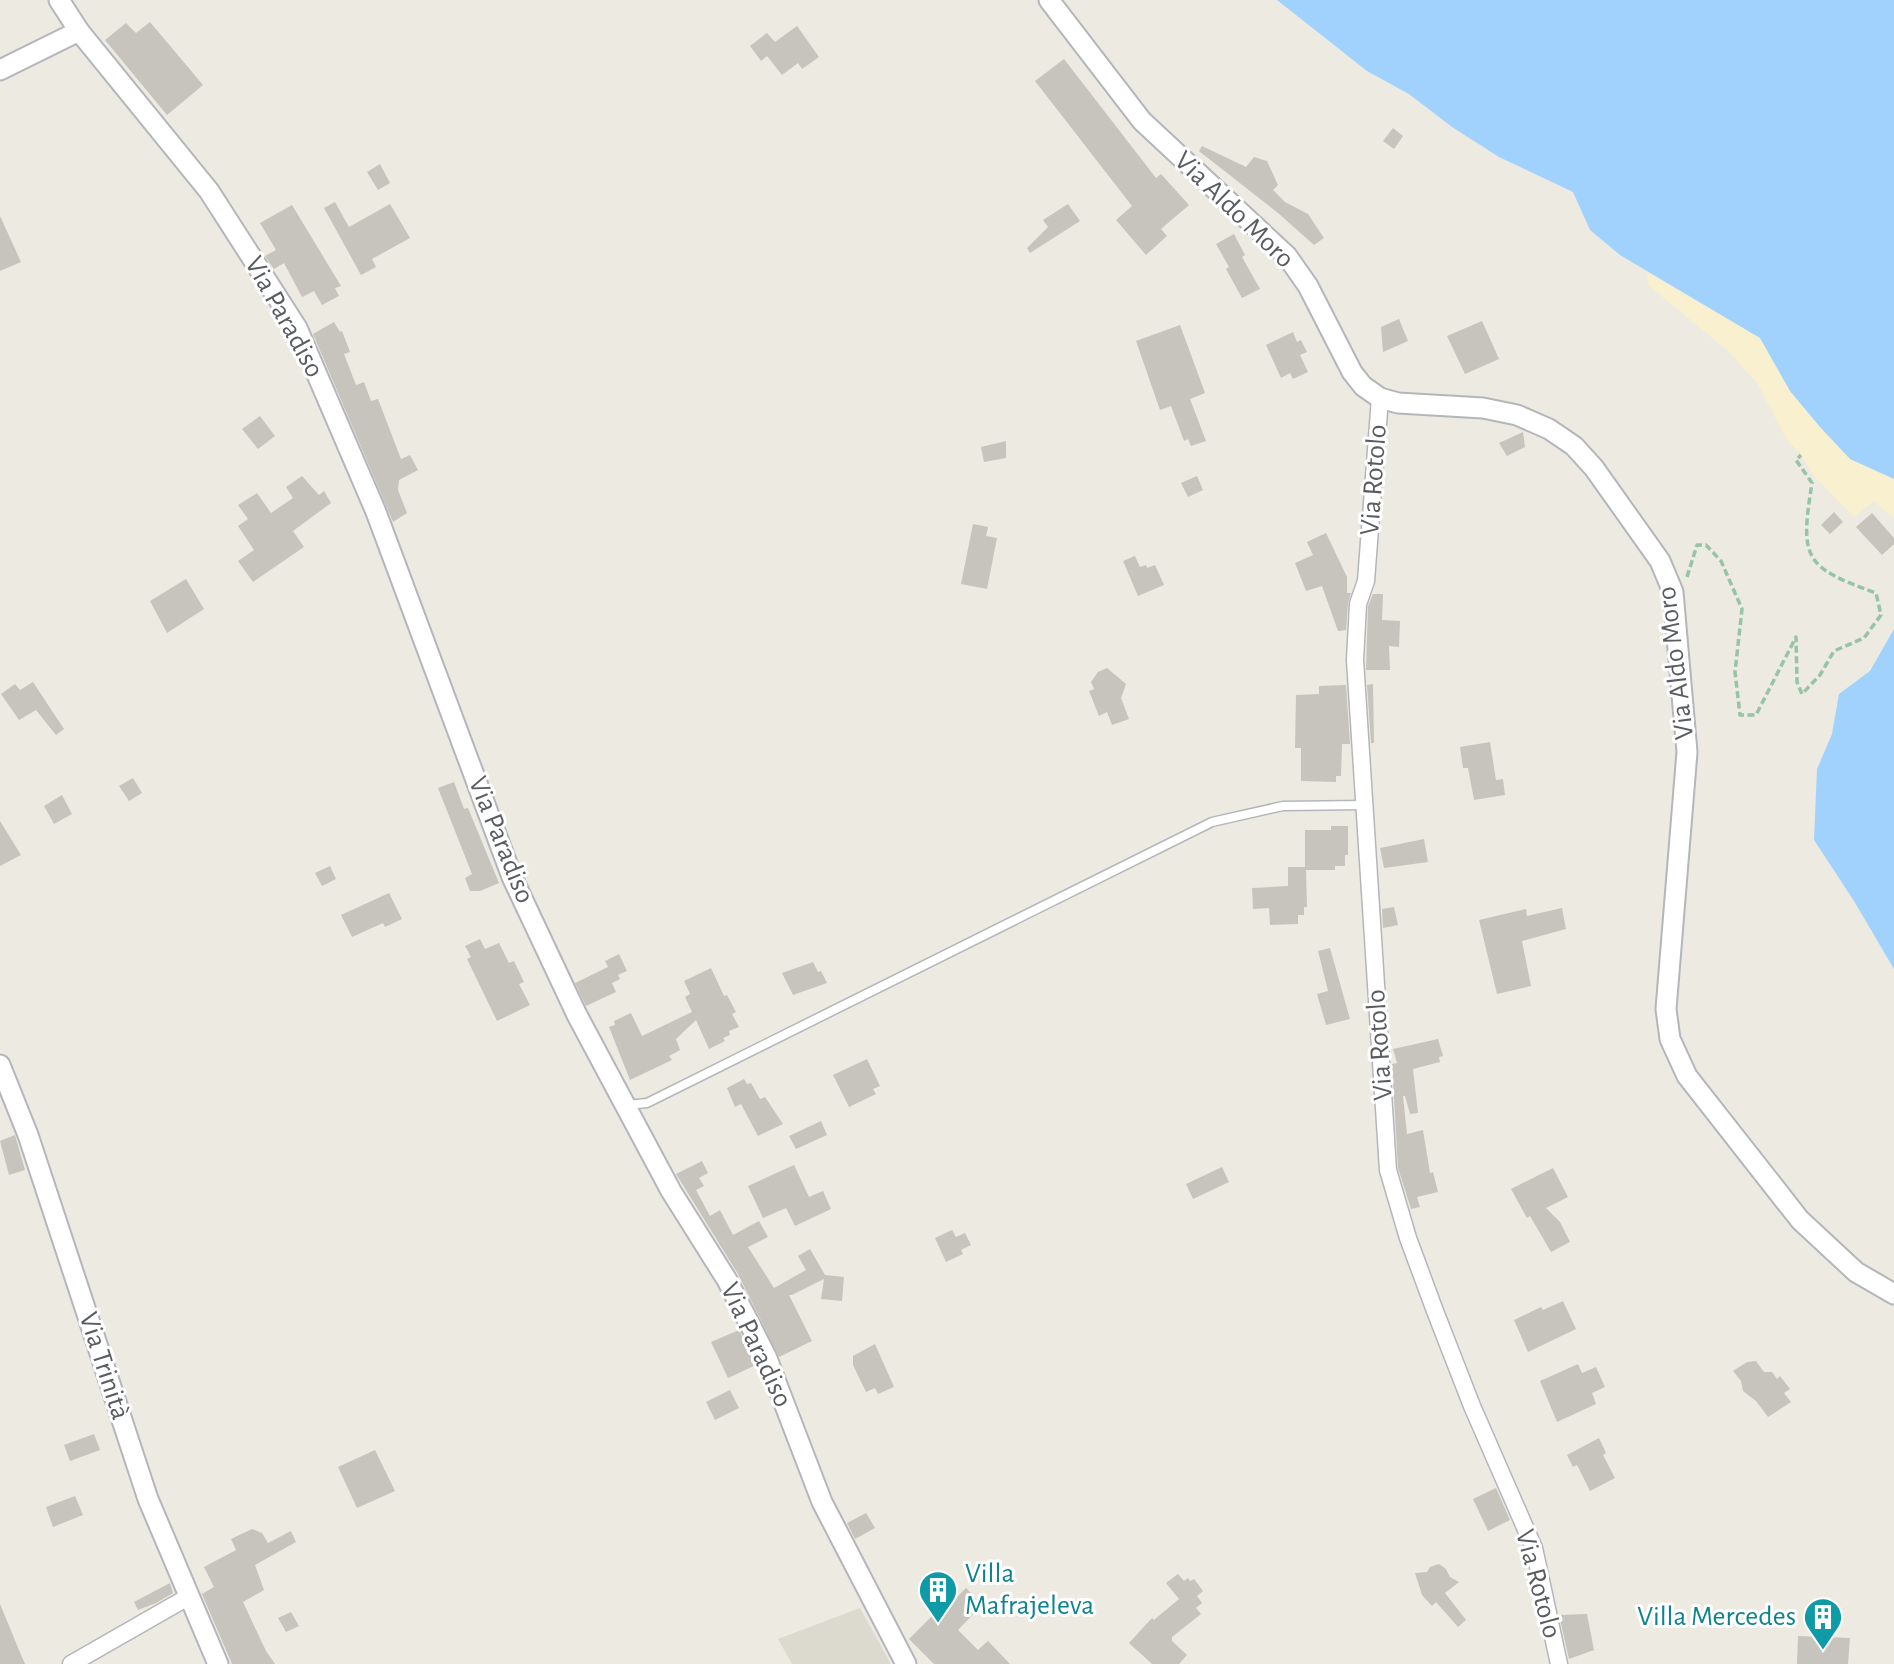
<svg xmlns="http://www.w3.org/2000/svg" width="1894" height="1664" font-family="'Alegreya Sans',sans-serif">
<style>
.education{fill:#dcd9cf}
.sand{fill:#f9f0cf}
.water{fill:#a0d2fd}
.building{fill:#c7c4be}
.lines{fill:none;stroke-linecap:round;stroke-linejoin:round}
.service-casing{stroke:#b3b7bb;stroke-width:11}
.minor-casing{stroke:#b3b7bb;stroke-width:19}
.tertiary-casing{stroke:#b3b7bb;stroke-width:23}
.path{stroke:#96c4a5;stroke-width:3.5;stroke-dasharray:7 3.5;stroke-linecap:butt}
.service{stroke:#fff;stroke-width:8}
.minor{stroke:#fff;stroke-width:16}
.tertiary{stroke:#fff;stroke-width:19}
.labels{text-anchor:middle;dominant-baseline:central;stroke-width:6;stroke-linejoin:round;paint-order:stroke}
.street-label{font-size:28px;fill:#595d61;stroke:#fff}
.culture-label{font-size:28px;fill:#0d838f;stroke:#fff;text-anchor:start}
</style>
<rect width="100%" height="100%" fill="#eceae1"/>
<path class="education" d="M860 1608 891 1664H792L778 1639Z"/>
<path class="sand" d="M1647 272 1760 338 1790 391 1850 459 1894 479V519L1874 501 1854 517 1814 476 1801 455 1785 437 1758 384 1727 350 1648 285Z"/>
<g class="water">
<path d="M1277 0H1894V479L1850 459 1820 427 1790 391 1760 338 1620 255 1590 230 1573 192 1499 157 1452 127 1409 94 1367 71Z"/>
<path d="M1894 629V969L1854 901 1814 840 1817 769 1832 734 1839 694 1870 671Z"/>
</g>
<g class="building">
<path d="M150 22 203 85 167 115 105 40 126 23 136 33Z"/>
<path d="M797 26 819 57 802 69 798 63 782 75 767 56 761 61 750 46 767 33 775 42Z"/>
<path d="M1064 59 1156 178 1161 174 1189 205 1161 229 1167 236 1146 255 1116 220 1132 206 1035 81Z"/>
<path d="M1393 128 1403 136 1394 149 1383 141Z"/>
<path d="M1202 146 1246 167 1254 157 1267 161 1278 185 1273 190 1285 202 1308 214 1324 238 1314 245 1278 213 1199 151Z"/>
<path d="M380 164 390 183 378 190 367 172Z"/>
<path d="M335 202 349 227 390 204 410 238 372 259 376 267 361 275 324 208Z"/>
<path d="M1068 204 1080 221 1030 253 1027 248 1048 227 1043 220Z"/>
<path d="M292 205 341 286 335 288 339 296 322 305 314 291 302 297 284 263 274 269 265 256 276 250 260 223Z"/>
<path d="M0 216 21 262 0 271Z"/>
<path d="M1234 234 1245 255 1242 257 1260 289 1242 298 1226 269 1229 267 1216 244Z"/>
<path d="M1399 319 1408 341 1383 352 1381 327Z"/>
<path d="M1482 321 1499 359 1465 374 1447 336Z"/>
<path d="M334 322 340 332 342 331 350 352 344 354 356 385 364 382 371 401 378 399 401 459 410 455 418 470 399 480 398 490 407 513 393 522 313 334Z"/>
<path d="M1180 325 1205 393 1190 399 1206 441 1191 446 1188 439 1184 441 1171 406 1160 410 1136 341Z"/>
<path d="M1293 332 1297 342 1301 340 1307 352 1300 355 1308 372 1293 379 1290 373 1281 378 1266 345Z"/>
<path d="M260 416 275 436 258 449 242 429Z"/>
<path d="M1523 432 1525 447 1507 456 1499 443Z"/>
<path d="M1006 441V458L984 462 981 447Z"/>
<path d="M302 476 319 495 324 491 331 503 293 531 304 547 253 582 238 561 254 550 238 526 248 519 238 505 257 493 271 513 293 498 286 487Z"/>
<path d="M1197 476 1203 490 1188 497 1181 483Z"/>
<path d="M1834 512 1843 522 1830 534 1821 525Z"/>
<path d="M1872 513 1894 538V544L1882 555 1856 527Z"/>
<path d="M973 524 988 527 986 536 997 538 987 589 961 584Z"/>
<path d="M1326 533 1347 577V593H1351L1348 603 1346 630 1338 631 1322 586 1306 591 1295 563 1313 555 1307 542Z"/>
<path d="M1135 556 1140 567 1146 565 1147 568 1155 565 1164 585 1138 596 1123 561Z"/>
<path d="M186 579 204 609 167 633 150 601Z"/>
<path d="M1373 594H1383L1382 620 1400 621 1399 647 1389 646 1390 670H1366L1368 606Z"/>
<path d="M1107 668 1126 684 1121 698 1129 719 1112 725 1107 712 1099 716 1089 691 1094 689 1091 682 1098 672Z"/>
<path d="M33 682 64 729 56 735 36 710 19 720 1 694 15 684 20 690Z"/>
<path d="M1373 684 1374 743H1371L1367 685Z"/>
<path d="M1346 685 1350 744H1342L1341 776H1336V782L1301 781V748H1295L1296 695 1319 694V686Z"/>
<path d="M1490 742 1496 780 1503 779 1505 795 1474 800 1468 768H1463L1460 747Z"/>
<path d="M133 778 142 793 129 801 119 786Z"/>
<path d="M454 782 464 809 468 808 499 883 480 891H470L465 878 472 874 438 788Z"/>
<path d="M62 795 72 814 54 824 44 806Z"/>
<path d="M0 821 21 855 0 866Z"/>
<path d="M1331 826H1348V855H1345V866H1335V870H1306L1307 907H1304V915H1298V924L1270 925 1269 908 1253 909 1252 888 1288 886V867H1305V830H1331Z"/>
<path d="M1424 839 1428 862 1384 868 1380 848Z"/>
<path d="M330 866 336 879 322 886 315 873Z"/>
<path d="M389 893 402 919 385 927 383 923 352 937 341 915Z"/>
<path d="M1394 907 1398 925 1383 928 1382 909Z"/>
<path d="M1562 908 1566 929 1522 941 1531 986 1497 994 1479 920 1526 909 1527 916Z"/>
<path d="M480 939 485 949 499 943 509 963 514 961 524 982 519 984 530 1005 497 1021 467 959 471 957 465 946Z"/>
<path d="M1330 948 1350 1019 1326 1025 1317 994 1328 991 1318 951Z"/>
<path d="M619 954 627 971 618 975 620 979 612 983 616 992 586 1006 575 983 608 967 605 961Z"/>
<path d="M813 962 818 972 821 971 827 983 793 995 782 973Z"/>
<path d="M711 968 724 996 727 995 736 1012 732 1014 739 1027 729 1031 730 1035 723 1038 725 1041 709 1049 696 1020 676 1039 680 1050 669 1056 672 1060 630 1080 609 1027 615 1025 614 1021 631 1013 642 1036 692 1012 685 997 690 994 684 981Z"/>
<path d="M1438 1039 1443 1056 1439 1057 1440 1062 1413 1069 1418 1113 1410 1114 1405 1096H1403L1407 1134 1423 1130 1430 1173 1433 1172 1438 1192 1417 1197 1420 1207 1411 1209 1398 1168 1392 1064 1397 1063 1393 1049Z"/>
<path d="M867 1059 880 1086 873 1089 876 1094 849 1107 833 1075Z"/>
<path d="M744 1079 747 1084 751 1083 760 1099 765 1097 783 1124 758 1136 741 1104 735 1107 727 1088Z"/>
<path d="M821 1121 827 1135 796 1149 789 1136Z"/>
<path d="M15 1135 25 1170 9 1175 0 1141Z"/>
<path d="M702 1161 708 1173 699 1178 704 1186 696 1190 710 1216 720 1210 733 1235 759 1221 768 1237 748 1247 774 1288 806 1270 798 1256 810 1249 825 1275 844 1277 842 1301 821 1299 824 1279 792 1295H789L812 1341 779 1357 738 1274 676 1174Z"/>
<path d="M794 1165 809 1197 823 1191 831 1209 795 1226 786 1208 763 1218 748 1186Z"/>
<path d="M1222 1167 1229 1182 1193 1199 1186 1184Z"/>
<path d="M1553 1168 1568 1197 1546 1208 1560 1222 1570 1242 1551 1252 1530 1216 1527 1218 1511 1189Z"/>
<path d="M952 1230 956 1237 965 1233 971 1245 961 1250 963 1254 946 1262 935 1238Z"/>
<path d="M1563 1301 1576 1329 1528 1352 1514 1320 1541 1307 1543 1310Z"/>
<path d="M739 1330 756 1365 728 1378 711 1342Z"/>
<path d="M875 1344 894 1387 878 1394 875 1388 866 1392 853 1365V1356Z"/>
<path d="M1756 1361 1764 1372H1772L1777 1379 1780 1376 1790 1389 1784 1393 1791 1402 1768 1417 1756 1401 1743 1391 1741 1381 1733 1371 1747 1362Z"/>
<path d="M1578 1364 1582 1373 1596 1367 1605 1387 1592 1393 1596 1404 1557 1422 1540 1381Z"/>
<path d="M730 1390 739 1408 715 1420 706 1402Z"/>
<path d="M94 1434 100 1450 70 1461 64 1445Z"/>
<path d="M1599 1438 1606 1453 1603 1455 1615 1478 1590 1491 1577 1465 1573 1467 1567 1455Z"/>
<path d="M375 1450 395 1491 357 1508 338 1467Z"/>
<path d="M1496 1488 1510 1520 1488 1531 1473 1499Z"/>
<path d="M75 1496 83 1515 53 1527 46 1507Z"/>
<path d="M866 1513 875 1528 855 1539 847 1523Z"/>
<path d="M252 1529 262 1533 268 1543 291 1531 296 1542 255 1565 264 1590 243 1602 266 1651 275 1664H232L202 1594 214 1587 204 1567 236 1550 231 1539Z"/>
<path d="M1439 1564 1446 1569 1450 1577 1459 1582 1445 1593 1466 1620 1458 1627 1436 1602 1432 1606 1422 1595 1415 1573 1427 1572 1430 1567Z"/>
<path d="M1178 1574 1184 1581 1188 1578 1190 1581 1194 1579 1203 1591 1197 1596 1202 1603 1196 1608 1201 1614 1172 1637V1641L1187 1655 1179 1664H1152L1129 1643 1152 1618 1154 1620 1179 1599 1166 1583Z"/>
<path d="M170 1583 173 1593 156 1603 138 1610 134 1602Z"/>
<path d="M966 1588 982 1605 958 1630 978 1650 988 1641 1010 1664H934L909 1639 938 1610 941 1613Z"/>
<path d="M0 1604 19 1650 25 1664H0Z"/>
<path d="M291 1612 299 1626 286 1632 278 1618Z"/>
<path d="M1587 1614 1594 1650 1569 1659 1559 1615Z"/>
<path d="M1798 1636 1850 1638 1848 1664H1797Z"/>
</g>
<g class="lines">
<g class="service-casing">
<path id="service" d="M627 1105 647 1103 1212 822 1283 806 1365 805"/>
</g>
<g class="minor-casing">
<g id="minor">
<path d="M1380 398 1366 581 1358 604 1355 660 1388 1170 1408 1238 1435 1311 1472 1406 1534 1548 1559 1664"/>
<path d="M71 1664 188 1597"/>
</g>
</g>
<g class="tertiary-casing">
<g id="tertiary">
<path d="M59 0 79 31 209 191 297 328 376 512 512 877 577 1015 671 1191 727 1280 766 1356 822 1502 906 1664"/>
<path d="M1049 0 1142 121 1287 256 1308 286 1352 372 1363 386 1380 398 1398 403 1483 408 1517 415 1549 429 1574 446 1594 468 1660 561 1673 592 1687 752 1666 1009 1670 1039 1687 1076 1800 1220 1856 1272 1894 1294"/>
<path d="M0 70 79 31"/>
<path d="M0 1065 28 1135 148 1499 218 1664"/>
</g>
</g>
<path class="path" d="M1687 577 1697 545H1706L1721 561 1742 609 1735 672 1740 715H1756L1796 637 1797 682 1802 694 1820 675 1834 651 1864 638 1881 615 1876 593C1803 567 1800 558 1812 483L1796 460 1801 455"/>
<use href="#service" class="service"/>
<use href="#minor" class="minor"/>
<use href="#tertiary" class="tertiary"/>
</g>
<defs>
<g id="building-pin" transform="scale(2.0125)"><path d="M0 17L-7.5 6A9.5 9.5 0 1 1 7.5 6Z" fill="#0f9aa8" stroke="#fff"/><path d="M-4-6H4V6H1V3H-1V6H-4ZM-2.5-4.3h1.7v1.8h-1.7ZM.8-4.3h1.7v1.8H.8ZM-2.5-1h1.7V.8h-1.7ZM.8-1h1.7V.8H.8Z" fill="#fff"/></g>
</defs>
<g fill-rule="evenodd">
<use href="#building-pin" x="938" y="1590"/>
<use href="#building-pin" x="1823" y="1617"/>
</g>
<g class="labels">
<g class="street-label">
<text transform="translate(1234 210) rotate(44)">Via Aldo Moro</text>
<text transform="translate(284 317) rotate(61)">Via Paradiso</text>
<text transform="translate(1374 480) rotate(-86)">Via Rotolo</text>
<text transform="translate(1676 663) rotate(-97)">Via Aldo Moro</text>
<text transform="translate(501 840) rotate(68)">Via Paradiso</text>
<text transform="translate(1380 1045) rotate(-94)">Via Rotolo</text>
<text transform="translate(756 1345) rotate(65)">Via Paradiso</text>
<text transform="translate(104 1366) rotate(72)">Via Trinità</text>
<text transform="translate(1538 1584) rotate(75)">Via Rotolo</text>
</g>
<g class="culture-label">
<text x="965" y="1574">Villa<tspan x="965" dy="32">Mafrajeleva</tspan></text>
<text x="1796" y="1617" text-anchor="end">Villa Mercedes</text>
</g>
</g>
</svg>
